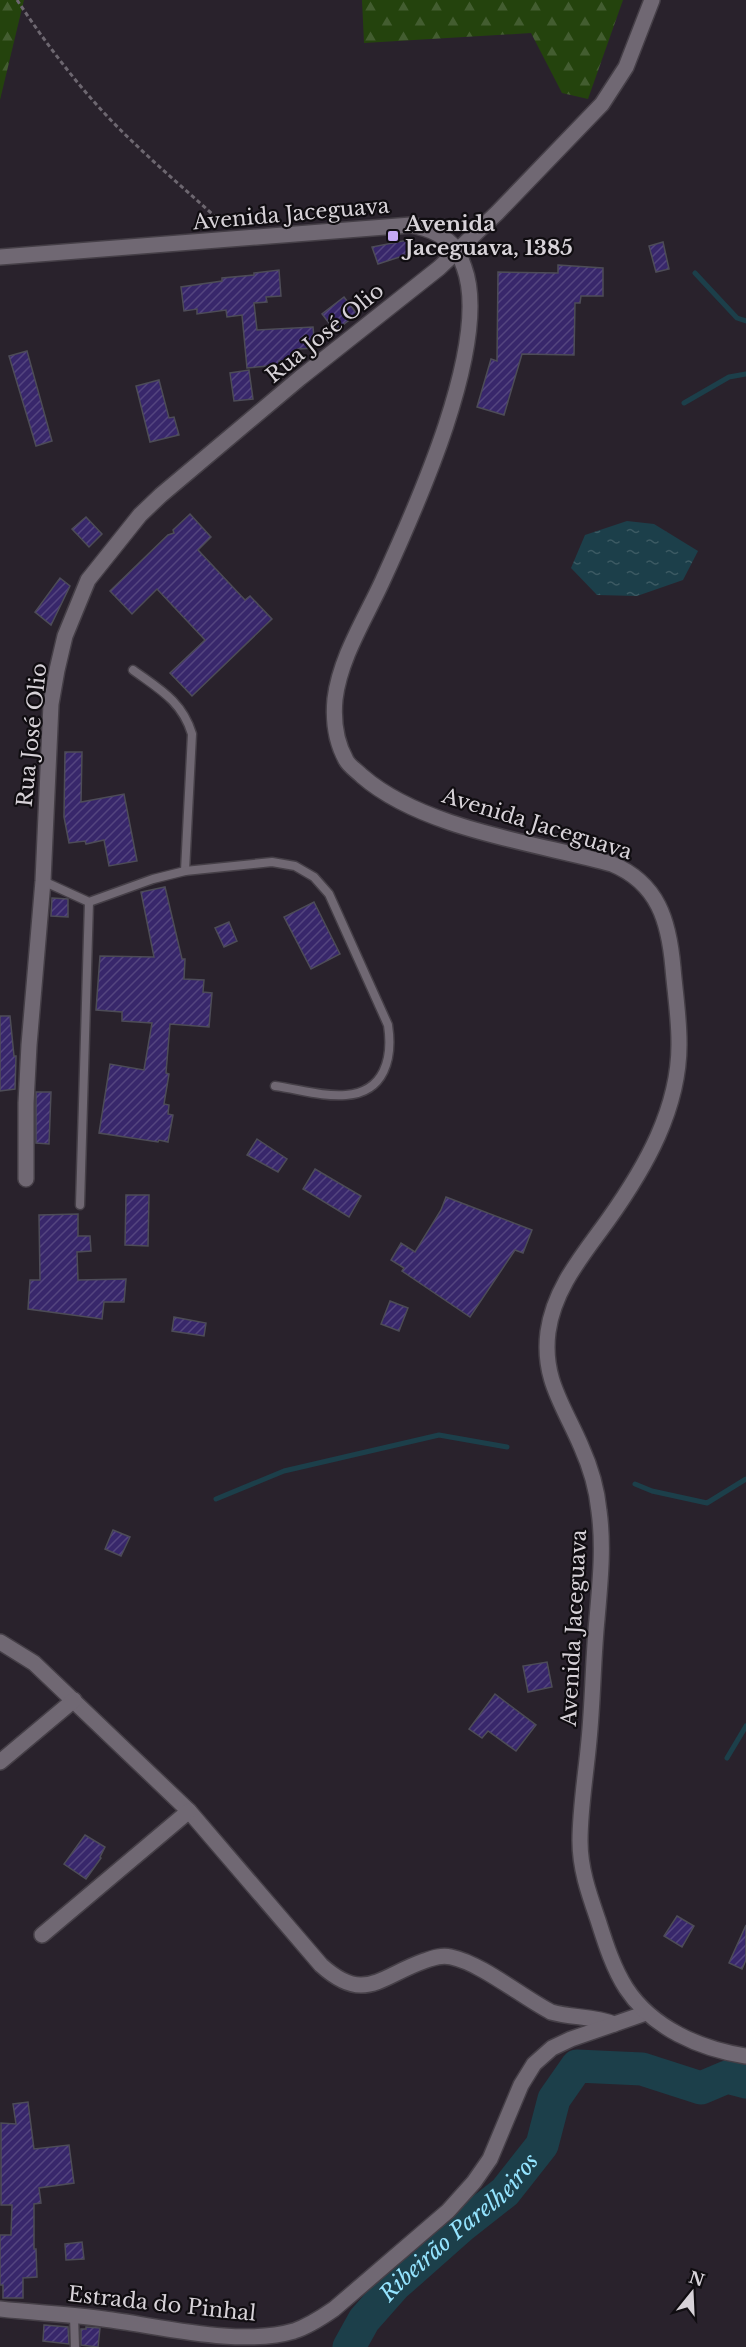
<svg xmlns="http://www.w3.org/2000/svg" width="746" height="2347" font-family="'Libre Baskerville',serif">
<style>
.forest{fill:url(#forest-firs)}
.water{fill:url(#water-ripples)}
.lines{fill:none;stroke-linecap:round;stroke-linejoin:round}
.stream{stroke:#1c3f4a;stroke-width:5}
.river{stroke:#1c3f4a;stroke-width:33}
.building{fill:url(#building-hatch);stroke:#4d4c57;stroke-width:1.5}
.lane-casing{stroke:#453f47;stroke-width:11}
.street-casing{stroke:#453f47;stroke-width:18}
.secondary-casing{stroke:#453f47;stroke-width:18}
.path{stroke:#6d6770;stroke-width:3;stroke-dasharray:4.5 3;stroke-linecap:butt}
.lane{stroke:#706873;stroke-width:8}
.street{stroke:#706873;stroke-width:15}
.secondary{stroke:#706873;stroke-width:15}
.poi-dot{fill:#c3a7f2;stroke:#100d11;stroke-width:2}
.labels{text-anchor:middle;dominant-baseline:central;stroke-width:4.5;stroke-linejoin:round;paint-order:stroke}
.street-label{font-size:21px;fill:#d7d2d8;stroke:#100d11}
.poi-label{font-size:21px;font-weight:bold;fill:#d7d2d8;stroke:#100d11;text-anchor:start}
.water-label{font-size:22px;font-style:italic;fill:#95e4ff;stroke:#100d11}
</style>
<defs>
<pattern id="forest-firs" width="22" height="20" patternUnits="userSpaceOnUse" patternTransform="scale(1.5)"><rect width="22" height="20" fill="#24430d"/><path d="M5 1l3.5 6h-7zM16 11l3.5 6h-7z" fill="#435d30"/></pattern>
<pattern id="water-ripples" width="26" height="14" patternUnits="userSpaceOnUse" patternTransform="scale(1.5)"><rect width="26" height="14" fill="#1c3f4a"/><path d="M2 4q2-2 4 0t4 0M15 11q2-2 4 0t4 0" fill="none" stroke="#3c5a63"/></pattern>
<pattern id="building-hatch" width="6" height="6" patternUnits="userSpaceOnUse" patternTransform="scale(1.5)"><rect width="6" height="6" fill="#38276b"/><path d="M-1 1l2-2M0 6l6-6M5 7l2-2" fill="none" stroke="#54457f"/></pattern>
</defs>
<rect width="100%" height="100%" fill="#29222c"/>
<g class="forest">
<path d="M0 0H24L0 100Z"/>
<path d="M362 0H623L588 99 562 93 531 33 364 43Z"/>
</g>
<path class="water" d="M627 521 654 524 698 551 683 580 637 596 597 595 571 568 585 535Z"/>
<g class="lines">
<g class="stream">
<path d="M695 273 737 318 746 321"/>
<path d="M684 403 729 377 746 374"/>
<path d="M635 1484 652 1491 707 1503 746 1479"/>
<path d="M216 1499 284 1471 439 1435 507 1447"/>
<path d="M727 1758 746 1726"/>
</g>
<path class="river" id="s1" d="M349 2347 364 2320 394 2286 463 2225 505 2192 542 2145 554 2099 577 2066 642 2069 701 2088 727 2077 746 2082"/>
</g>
<g class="building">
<path d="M408 240 421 250 378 264 372 247Z"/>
<path d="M663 242 669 269 656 272 649 246Z"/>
<path d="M558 265 603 268V296H581L580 303H575L574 355 522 354 504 415 477 407 491 359 497 361 498 272 558 273Z"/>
<path d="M279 270 281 296 266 297 267 302 254 303 257 330 313 327 315 348 298 349 299 360 279 361V365L247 368 242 315 227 317 226 310 197 314V309L184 311 181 287 222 281V278L254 275V273Z"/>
<path d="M344 297 357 314 335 331 322 314Z"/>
<path d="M27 351 52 441 36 446 9 356Z"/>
<path d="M249 370 253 399 234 401 230 373Z"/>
<path d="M159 380 169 418 174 417 179 435 150 442 136 386Z"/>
<path d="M190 514 211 537 198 550 245 600 250 596 272 619 192 696 170 673 205 640 157 589 132 614 110 591 168 535 174 533 173 530Z"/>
<path d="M86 517 102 534 89 547 72 529Z"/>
<path d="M60 578 70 586 51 625 35 612Z"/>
<path d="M65 752H82L81 802 124 794 137 861 109 866 104 840 86 844 85 841 69 843 64 817Z"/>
<path d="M165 887 182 959H185L184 979 204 980 203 992 212 993 209 1027 170 1024 166 1073 169 1074 164 1104 169 1105 168 1114 173 1115 168 1142 159 1140 158 1142 99 1133 110 1064 144 1070 152 1023 122 1021V1012L96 1010 100 956 154 957 141 892Z"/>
<path d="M52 898 68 899V917L51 916Z"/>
<path d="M314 902 340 954 311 969 284 917Z"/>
<path d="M229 922 237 941 224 947 215 928Z"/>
<path d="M0 1016H10L14 1056H16L15 1089 0 1091Z"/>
<path d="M36 1092H51L49 1144 36 1143Z"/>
<path d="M257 1139 287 1159 278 1172 247 1155Z"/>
<path d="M315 1169 361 1196 349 1217 303 1189Z"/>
<path d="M126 1195H149L148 1246 125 1245Z"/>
<path d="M446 1197 532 1230 523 1253 515 1250 470 1317 402 1271 404 1268 391 1260 401 1243 415 1252 441 1210Z"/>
<path d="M78 1214V1236H90L91 1251 77 1252 78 1280 126 1279 124 1302H104L102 1319 28 1309 30 1280H40L39 1215Z"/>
<path d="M390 1301 408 1308 399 1331 381 1324Z"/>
<path d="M174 1317 206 1323 204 1336 172 1331Z"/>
<path d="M113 1530 130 1537 121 1556 105 1549Z"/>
<path d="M547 1662 552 1687 528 1692 523 1666Z"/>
<path d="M495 1694 536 1725 516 1751 488 1731 482 1738 469 1729Z"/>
<path d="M85 1835 105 1847 100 1857 101 1858 86 1879 64 1864Z"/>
<path d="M677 1916 694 1926 682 1947 664 1936Z"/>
<path d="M746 1925V1960L742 1969 729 1963Z"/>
<path d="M28 2102 34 2149 69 2145 74 2183 39 2188 41 2203 34 2204V2249H36L37 2277 23 2278V2298H3V2285H0V2235H11L12 2205H1V2123L16 2124 13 2104Z"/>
<path d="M82 2242 84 2259 66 2260 65 2244Z"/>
<path d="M44 2325 68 2327 69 2344 43 2341Z"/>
<path d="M86 2327 100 2328 98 2347 81 2345V2329H86Z"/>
</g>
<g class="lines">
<g class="lane-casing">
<g id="lane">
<path d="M133 670C159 689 182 701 192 734L185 871"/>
<path d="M43 881 89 902 153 879 185 871 272 862 295 866 314 877 329 894 388 1025C393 1058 385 1092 346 1095 323 1097 298 1089 275 1086"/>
<path d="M80 1205 89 902"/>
<path d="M74 2316 75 2347"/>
</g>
</g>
<g class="street-casing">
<g id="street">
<path d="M26 1179V1103L29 1045 43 881 51 704 57 670 65 636 88 580 140 515 161 495 300 378 439 268 497 213 602 104 626 67 652 0"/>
<path d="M0 1642 34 1663 189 1811 321 1965C364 2004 379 1977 424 1961 433 1958 441 1955 451 1957 481 1963 522 1997 551 2012 572 2018 594 2016 614 2024"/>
<path d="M0 1762 74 1700"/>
<path d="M42 1935 189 1811"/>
<path d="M0 2309C35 2313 70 2314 104 2319 160 2326 240 2347 294 2331 309 2326 321 2318 334 2309L448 2211 474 2182 490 2159 521 2085 534 2064 552 2048 571 2039 646 2013"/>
</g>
</g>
<g class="secondary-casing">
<path id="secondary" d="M0 257 411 225C428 228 445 235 457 250 460 255 462 262 464 267 492 342 415 510 382 582 365 619 340 658 335 699 333 720 336 742 346 760 349 766 357 771 362 776 423 829 536 843 612 864 658 883 669 921 673 968 675 992 679 1017 679 1042 680 1108 645 1168 608 1220 583 1255 554 1288 548 1332 542 1379 564 1406 581 1446 590 1466 597 1490 599 1511 604 1547 600 1583 597 1619 593 1659 593 1700 589 1740 586 1774 580 1808 580 1841 580 1869 589 1894 598 1920 605 1942 613 1968 626 1988 652 2028 700 2049 746 2056"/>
</g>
<path class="path" d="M17 0C51 51 89 101 134 143 163 171 194 197 223 224"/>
<use href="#lane" class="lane"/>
<use href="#street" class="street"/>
<use href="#secondary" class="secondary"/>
</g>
<rect class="poi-dot" x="387" y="230" width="12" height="12" rx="3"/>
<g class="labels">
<g class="street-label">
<text transform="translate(291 214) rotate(-5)">Avenida Jaceguava</text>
<text transform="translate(325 333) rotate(-39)">Rua José Olio</text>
<text transform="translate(32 735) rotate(-84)">Rua José Olio</text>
<text transform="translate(537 824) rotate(17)">Avenida Jaceguava</text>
<text transform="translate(574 1628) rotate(-87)">Avenida Jaceguava</text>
<text transform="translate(162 2304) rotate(6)">Estrada do Pinhal</text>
</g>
<g class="poi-label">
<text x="405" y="224">Avenida<tspan x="405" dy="24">Jaceguava, 1385</tspan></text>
</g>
<g class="water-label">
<text stroke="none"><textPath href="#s1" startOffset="164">Ribeirão Parelheiros</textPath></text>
</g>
</g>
<g transform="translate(692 2293) rotate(18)" stroke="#100d11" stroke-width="4.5" paint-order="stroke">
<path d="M0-4.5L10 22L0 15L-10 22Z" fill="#d7d2d8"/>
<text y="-9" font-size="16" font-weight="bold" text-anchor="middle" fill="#d7d2d8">N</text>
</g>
</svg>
